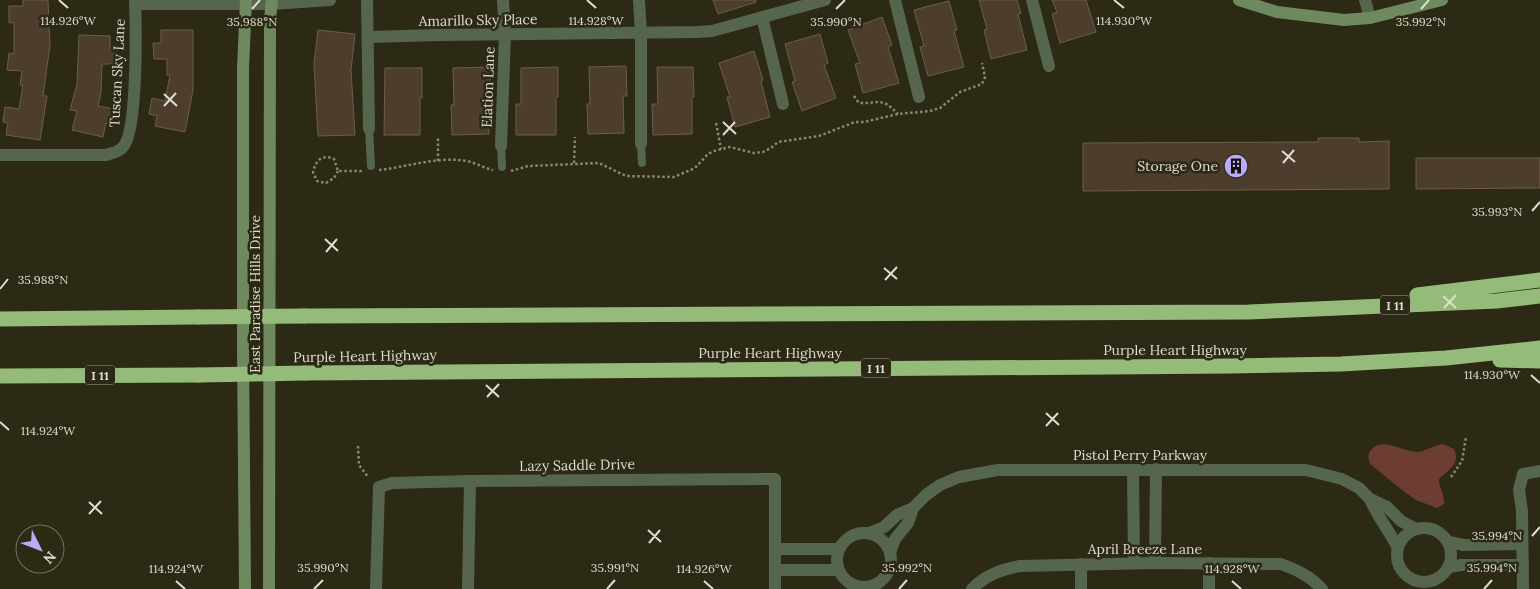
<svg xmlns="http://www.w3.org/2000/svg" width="1540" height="589" font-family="Lora,serif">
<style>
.green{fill:#6e3d32}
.building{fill:#4c3d2d;stroke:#6e5d4c}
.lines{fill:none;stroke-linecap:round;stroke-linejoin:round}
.path{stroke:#8a8777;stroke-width:2.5;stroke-dasharray:2.5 2.5;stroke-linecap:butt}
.lane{stroke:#56664c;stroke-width:8}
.street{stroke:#56664c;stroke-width:12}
.secondary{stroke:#6f895f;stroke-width:12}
.highway{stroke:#94bb79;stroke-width:15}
.highway-bridge{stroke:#94bb79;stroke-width:15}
.ticks{fill:none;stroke:#dfddd1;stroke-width:2}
.labels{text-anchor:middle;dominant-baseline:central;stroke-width:5;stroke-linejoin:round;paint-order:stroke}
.shield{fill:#2c2915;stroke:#a9a799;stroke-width:1}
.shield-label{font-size:12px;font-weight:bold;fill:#dfddd1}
.street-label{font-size:14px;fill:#dfddd1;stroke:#2c2915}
.poi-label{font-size:14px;fill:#dfddd1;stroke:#2c2915;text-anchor:end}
.ticks-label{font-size:12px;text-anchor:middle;fill:#dfddd1;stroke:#2c2915;stroke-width:5;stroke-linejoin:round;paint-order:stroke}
</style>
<rect width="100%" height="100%" fill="#2c2915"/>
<path class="green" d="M1443 444 1454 449C1461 463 1449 470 1439 479 1439 488 1445 495 1444 504L1437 508 1416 500 1406 493 1370 464C1368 458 1367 454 1372 449 1383 437 1403 452 1417 452 1426 451 1434 445 1443 444Z"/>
<g class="building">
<path d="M23 0H48L50 45 43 96H47L40 140 6 135 8 123 3 122 5 107 19 109 23 85H20L22 71 7 70 9 53 14 54V22L9 23V6H23Z"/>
<path d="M713 0H756V2L718 14Z"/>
<path d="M979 0H1017L1021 13 1018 14 1027 50 991 59 984 30 987 29Z"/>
<path d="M1052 0H1086L1096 32 1060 43 1052 14 1057 12Z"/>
<path d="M949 1 957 30 954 31 964 67 928 76 920 47 924 46 914 10Z"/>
<path d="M882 17 892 45 888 47 899 83 863 93 855 64 860 63 848 30Z"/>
<path d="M161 30H193V90L185 132 155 126 157 116 149 114 152 98 165 101 170 75H167V59H154L153 43H161Z"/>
<path d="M318 30 355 34 351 70 355 135 318 136 314 64Z"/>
<path d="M820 34 828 63 824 65 836 98 802 111 792 82 795 81 785 44Z"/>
<path d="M79 35 110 36V48L117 49 116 64H102L101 93 98 106 114 109 111 124 106 123 103 137 72 130 77 111 70 110 77 84Z"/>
<path d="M754 51 763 80 761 81 770 117 735 127 727 97H730L719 63Z"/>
<path d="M626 66 627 96H623L624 133 588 134 587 104H590L589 67Z"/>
<path d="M490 67 491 97H488L489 134 452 135 451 105H454L453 68Z"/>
<path d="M558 67V97H556V135H516V104H521V68Z"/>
<path d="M657 67H693L694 97H692V134L653 135 652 104H658Z"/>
<path d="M385 68H422V98H420V135H384Z"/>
<path d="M1318 138H1359V142L1389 141V189L1083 191V143L1318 142Z"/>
<path d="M1416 158H1540V188L1416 189Z"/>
</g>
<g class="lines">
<g class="path">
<path d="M854 96 859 103C881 104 880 96 898 114"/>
<path d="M716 123 721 149"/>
<path d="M438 161V136"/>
<path d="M574 163 575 137"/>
<path d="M379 170C408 167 437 156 467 161 476 163 484 168 493 170"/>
<path d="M338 171 334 178 326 183 317 181 313 172C316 160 322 154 334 159L338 171H363"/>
<path d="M511 171 528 166 599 163 626 176 674 177 695 168 708 154 714 151 730 147 754 153 763 152 771 148 778 142 819 136 855 122H864L898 114 930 111 940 108 960 92 982 84 985 77 982 63"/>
<path d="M358 446 359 465 368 477"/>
<path d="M1451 477 1462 461 1466 437"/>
</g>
<g class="lane">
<path d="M369 129 371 166"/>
<path d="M641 144 642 163"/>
<path d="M501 146 502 167"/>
</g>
<g class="street">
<path d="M367 0 369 129"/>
<path d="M639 0 641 33V144"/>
<path d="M895 0 919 97"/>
<path d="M1032 0 1049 66"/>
<path d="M1365 0 1370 18"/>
<path d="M135 4H272L330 0"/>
<path d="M762 17 783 104"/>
<path d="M369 37 438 35 697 32 712 31 825 0"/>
<path d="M501 146 505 34 503 0"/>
<path d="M0 155H106C112 153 119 152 123 147 138 131 136 25 135 0"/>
<path d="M1133 470 1134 563"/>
<path d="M1370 499C1378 518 1389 530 1398 548"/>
<circle cx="1424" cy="555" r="27"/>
<circle cx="864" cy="560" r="27"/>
<path d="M869 533 884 527 897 515 913 508 926 495 940 485 959 477 998 470H1306L1342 479 1359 488 1370 499 1387 507 1401 521 1416 529"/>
<path d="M1449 542 1464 545 1522 544"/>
<path d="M775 549H838"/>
<path d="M890 553 895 539 908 523 913 508"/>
<path d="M1155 563 1156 469"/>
<path d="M1449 567 1461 565H1523"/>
<path d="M775 570H838"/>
<path d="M376 589 379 487 392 483 470 481 775 479V589"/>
<path d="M468 589 470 481"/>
<path d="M972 589C984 576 1002 569 1020 566L1155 563 1281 564C1297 570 1310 576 1322 589"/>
<path d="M1081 589V564"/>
<path d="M1209 589V563"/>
<path d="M1523 589 1522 511 1519 490 1523 474 1540 471"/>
</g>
<g class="secondary">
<path d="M1239 0 1277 12 1344 20 1370 18 1442 0"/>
<path d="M245 589 243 345V69L246 0"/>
<path d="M269 589 270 19 272 0"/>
</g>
<g class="highway">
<path d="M1417 295 1540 280"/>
<path d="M304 316 1249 312 1497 301 1540 296"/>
<path d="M0 319 198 317"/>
<path d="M1500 360 1540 361"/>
<path d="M305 373 1231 366 1341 364 1446 358 1540 348"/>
<path d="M0 376 199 375"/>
</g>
<g class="highway-bridge">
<path d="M198 317 304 316"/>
<path d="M199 375 305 373"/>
</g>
</g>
<path class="ticks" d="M59 0 68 8M587 0 596 8M1114 0 1124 8M252 9 260 0M836 9 845 0M1421 9 1429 0M164 94 177 106M164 106 176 93M723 122 736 134M723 135 735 122M1282 151 1295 162M1283 163 1294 150M1532 211 1540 202M325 239 338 251M326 252 337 239M884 268 897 279M885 280 897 267M0 289 8 279M1443 296 1456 308M1444 308 1456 295M1531 375 1540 383M486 385 499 397M487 397 499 384M1046 413 1059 425M0 422 9 430M1046 426 1058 413M89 502 102 514M89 514 101 501M648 530 661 542M1532 536 1540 527M649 543 660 530M176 581 185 589M704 581 713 589M1232 581 1241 589M314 589 323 580M607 589 615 580M899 589 907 580M1484 589 1492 580"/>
<defs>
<g id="building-disc" transform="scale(1.25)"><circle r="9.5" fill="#bbaaf6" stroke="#2c2915"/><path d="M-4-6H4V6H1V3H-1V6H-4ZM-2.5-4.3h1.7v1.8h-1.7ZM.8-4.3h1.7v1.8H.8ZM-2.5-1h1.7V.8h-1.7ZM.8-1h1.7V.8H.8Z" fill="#111"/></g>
</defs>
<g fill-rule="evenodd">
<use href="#building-disc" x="1236" y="166"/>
</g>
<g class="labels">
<g class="shield">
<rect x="1380" y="295.5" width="30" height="19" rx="4"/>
<rect x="861" y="358.5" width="30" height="19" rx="4"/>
<rect x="85" y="365.5" width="30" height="19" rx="4"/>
</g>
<g class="shield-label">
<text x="1395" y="305">I 11</text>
<text x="876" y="368">I 11</text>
<text x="100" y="375">I 11</text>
</g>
<g class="street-label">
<text transform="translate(478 20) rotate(-1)">Amarillo Sky Place</text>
<text transform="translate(117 73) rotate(-87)">Tuscan Sky Lane</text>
<text transform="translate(488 87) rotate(-88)">Elation Lane</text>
<text transform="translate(255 294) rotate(-90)">East Paradise Hills Drive</text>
<text x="1175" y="350">Purple Heart Highway</text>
<text x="770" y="353">Purple Heart Highway</text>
<text transform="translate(365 356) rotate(-1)">Purple Heart Highway</text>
<text x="1140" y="455">Pistol Perry Parkway</text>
<text transform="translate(577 465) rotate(-1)">Lazy Saddle Drive</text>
<text x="1145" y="549">April Breeze Lane</text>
</g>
<g class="poi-label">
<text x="1218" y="166">Storage One</text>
</g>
</g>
<g class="ticks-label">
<text x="1124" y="25">114.930°W</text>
<text x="68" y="25">114.926°W</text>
<text x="596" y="25">114.928°W</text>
<text x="252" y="26">35.988°N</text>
<text x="836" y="26">35.990°N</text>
<text x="1421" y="26">35.992°N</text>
<text x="1497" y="216">35.993°N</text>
<text x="43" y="284">35.988°N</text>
<text x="1492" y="379">114.930°W</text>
<text x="48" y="435">114.924°W</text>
<text x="1497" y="540">35.994°N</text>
<text x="323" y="572">35.990°N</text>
<text x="615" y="572">35.991°N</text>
<text x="907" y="572">35.992°N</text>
<text x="1492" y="572">35.994°N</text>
<text x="176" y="573">114.924°W</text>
<text x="704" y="573">114.926°W</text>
<text x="1232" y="573">114.928°W</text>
</g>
<g transform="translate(40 549) rotate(132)"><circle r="24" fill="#2c2915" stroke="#747160"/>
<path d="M0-4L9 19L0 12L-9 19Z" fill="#bbaaf6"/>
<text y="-8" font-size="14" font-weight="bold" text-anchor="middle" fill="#dfddd1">N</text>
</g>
</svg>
